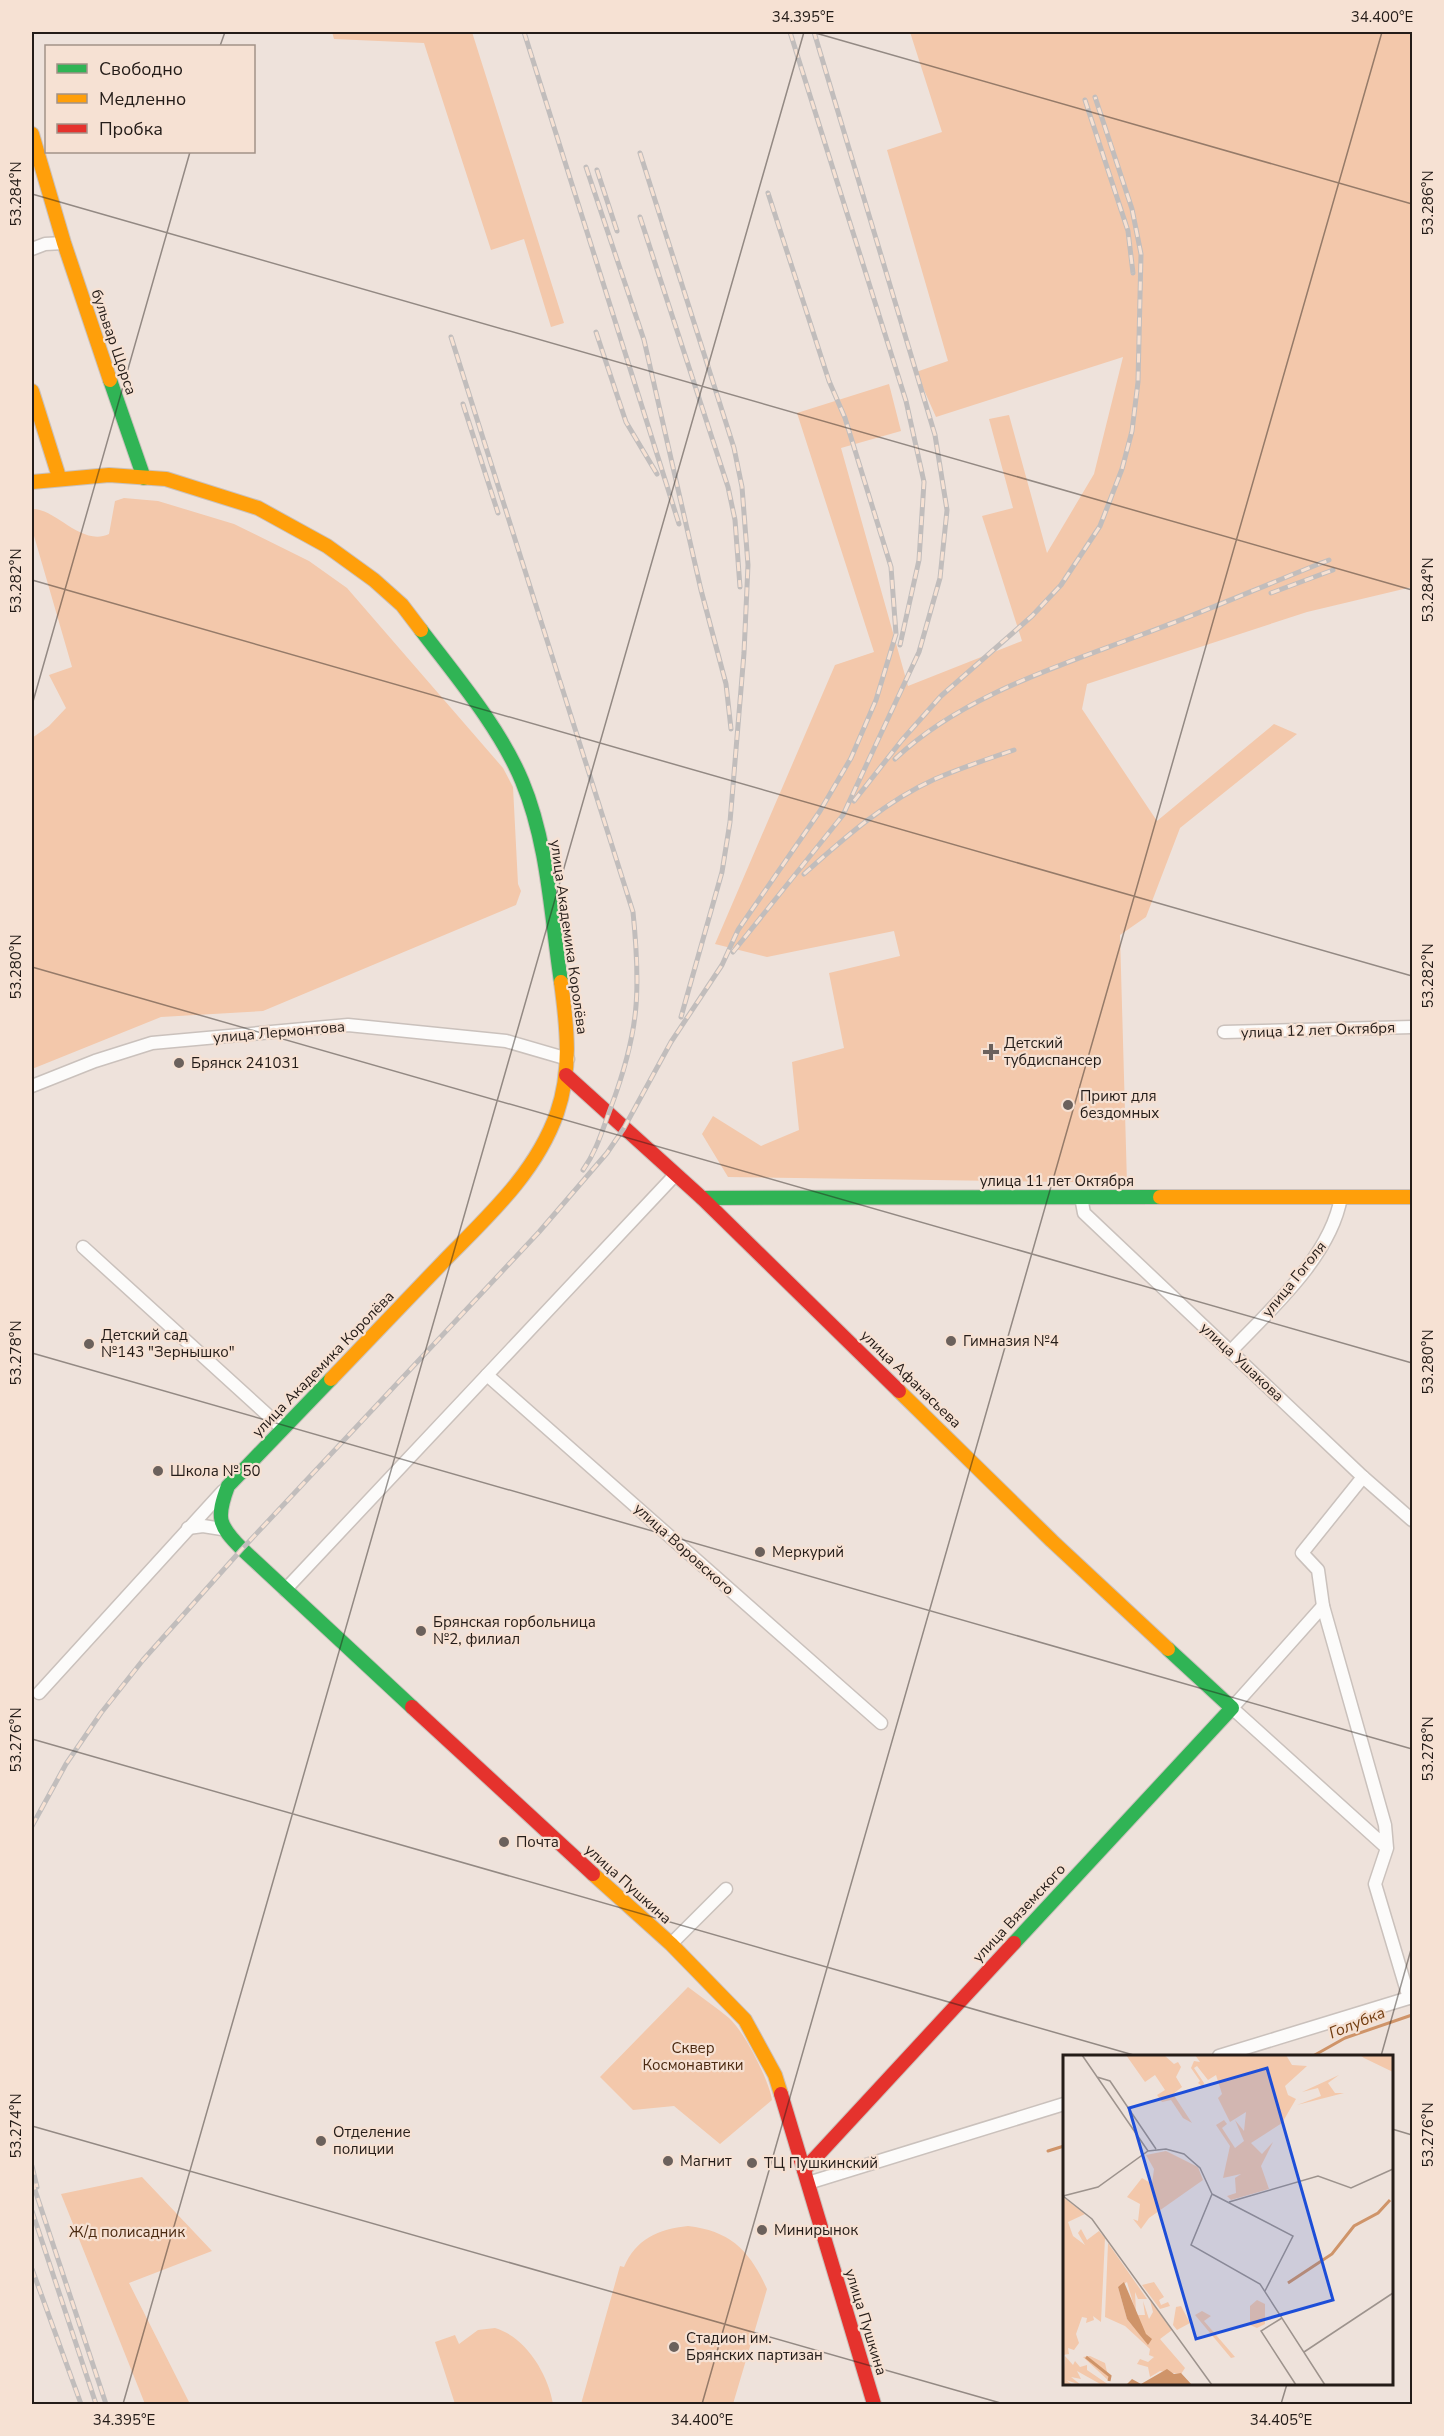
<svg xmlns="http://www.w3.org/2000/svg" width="1444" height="2436" font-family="'Nunito Sans',sans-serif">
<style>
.green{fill:#f3c8ab}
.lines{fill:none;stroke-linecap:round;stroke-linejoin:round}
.stream{stroke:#cf9469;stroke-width:3}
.street-casing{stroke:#cac1bc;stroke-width:15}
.fast-casing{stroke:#cac1bc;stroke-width:16}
.slow-casing{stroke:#cac1bc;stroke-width:16}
.jam-casing{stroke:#cac1bc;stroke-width:16}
.street{stroke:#fcfbfa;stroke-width:12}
.fast{stroke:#30b455;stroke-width:14}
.slow{stroke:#ff9f0a;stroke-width:14}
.jam{stroke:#e5322d;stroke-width:14}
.rail-casing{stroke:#c1bdbc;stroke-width:5}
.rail{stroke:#f6e1d3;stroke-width:3;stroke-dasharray:9;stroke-linecap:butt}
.ticks{fill:none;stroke:#241c18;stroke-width:1.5;stroke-opacity:0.45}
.poi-dot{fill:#6b615c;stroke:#f6e1d3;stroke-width:2}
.labels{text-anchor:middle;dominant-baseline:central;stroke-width:4.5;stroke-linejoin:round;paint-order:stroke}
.street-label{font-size:15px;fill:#241c18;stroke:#f6e1d3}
.poi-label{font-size:15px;fill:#241c18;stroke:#f6e1d3;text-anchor:start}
.park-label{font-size:15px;fill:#4b2a11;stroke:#f6e1d3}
.water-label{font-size:16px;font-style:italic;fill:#733e12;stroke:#f6e1d3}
.inset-river{fill:none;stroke:#cf9469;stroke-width:3}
.inset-road{fill:none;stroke:#9d938d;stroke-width:1.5}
.view{fill:#1d4ed8;fill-opacity:0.15;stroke:#1d4ed8;stroke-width:3}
.inset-edge{fill:none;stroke:#241c18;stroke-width:3}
.neatline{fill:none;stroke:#241c18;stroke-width:2}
.ticks-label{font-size:15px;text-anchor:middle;fill:#241c18}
</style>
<rect width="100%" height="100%" fill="#eee2db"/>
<g class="green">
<path d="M332 32H472L564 323 551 327 524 239 491 250 424 43 334 39Z"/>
<path d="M910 32H1412V587L1307 612 1087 684 1082 709 1157 821 1274 724 1297 734 1180 828 1146 917 1120 935 1127 1183 728 1177 702 1134 713 1116 761 1146 799 1130 792 1062 844 1048 829 973 900 956 894 931 767 957 715 944 835 665 874 652 797 413 889 384 901 431 841 448 908 686 1022 641 982 516 1013 508 989 419 1009 415 1047 553 1094 474 1123 357 936 417 916 372 948 361 887 150 942 132Z"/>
<path d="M124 498 158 501 234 524 309 561 347 588 503 768 513 787 518 884 521 891 516 905 263 1011 161 1017 32 1069V738L49 726 66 708 49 675 72 667 32 529V509C56 508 81 547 109 534L115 501Z"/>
<path d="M688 1987C701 1997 716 2007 729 2018 744 2031 769 2080 772 2100L720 2144 674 2106 633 2110 600 2077Z"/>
<path d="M142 2177 212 2251 129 2283 190 2404H145L61 2194Z"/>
<path d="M688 2226C731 2231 750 2251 767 2289L733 2404H581L620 2266 624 2267C636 2239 658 2229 688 2226Z"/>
<path d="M495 2328C526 2337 548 2374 553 2404H455L435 2342 455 2335 459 2344 478 2330Z"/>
</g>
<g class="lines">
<g class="stream">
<path d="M1313 2056 1345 2038 1412 2015"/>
<path d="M1048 2151 1064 2146"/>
</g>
<g class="street-casing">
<g id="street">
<path d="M32 249 45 244 64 243"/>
<path d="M1224 1032 1412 1027"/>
<path d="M32 1086 95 1061 152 1043 348 1025 506 1041 568 1059"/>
<path d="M1081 1197 1084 1213 1363 1477 1412 1520"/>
<path d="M83 1247 283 1429"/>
<path d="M1231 1351C1271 1309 1331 1256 1341 1197"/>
<path d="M487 1375 881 1723"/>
<path d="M188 1528 203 1526 222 1529"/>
<path d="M285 1590 675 1175"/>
<path d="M1323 1606 1318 1570 1302 1553 1363 1477"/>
<path d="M39 1693 223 1491"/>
<path d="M1387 1848 1385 1825 1323 1606 1232 1708 1387 1848 1375 1884 1409 1998"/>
<path d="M671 1944 726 1889"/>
<path d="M1219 2056 1412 1997"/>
<path d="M808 2183 1064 2104"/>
</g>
</g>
<g class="fast-casing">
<g id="fast">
<path d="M110 380 144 478"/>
<path d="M421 630C456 676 500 728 522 781 548 843 551 916 561 982"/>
<path d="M702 1198 1160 1197"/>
<path d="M331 1379 228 1486C216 1518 218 1525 242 1549L412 1707"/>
<path d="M1014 1943 1232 1708 1168 1649"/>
</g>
</g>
<g class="slow-casing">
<g id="slow">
<path d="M32 134 64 243 110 380"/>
<path d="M32 391 59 477"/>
<path d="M32 482 109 475 166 479 258 508 327 546 374 580 402 605 421 630"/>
<path d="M1160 1197H1412"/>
<path d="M331 1379C369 1339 407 1300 445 1260 488 1216 536 1173 557 1113 572 1070 567 1026 561 982"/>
<path d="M899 1391 1052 1541 1168 1649"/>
<path d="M593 1874 671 1944 745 2020 775 2075 781 2094"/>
</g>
</g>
<g class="jam-casing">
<g id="jam">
<path d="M566 1075 702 1198 899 1391"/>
<path d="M412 1707 593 1874"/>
<path d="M781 2094 874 2404"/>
<path d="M804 2170 1014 1943"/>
</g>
</g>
<use href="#street" class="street"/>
<use href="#fast" class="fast"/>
<use href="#slow" class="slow"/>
<use href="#jam" class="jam"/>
<g class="rail-casing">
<g id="rail">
<path d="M524 32 679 524"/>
<path d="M790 32 906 401 924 482 919 560 900 645"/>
<path d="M1085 100 1128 231 1133 273"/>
<path d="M640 153 734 448 742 487 748 565 744 653 730 822 722 872 681 1017"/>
<path d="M586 167 644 340 701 590 726 684 731 729"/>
<path d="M597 170 617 231"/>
<path d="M640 217 728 487 735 520 740 587"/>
<path d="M596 332 626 422 657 474"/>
<path d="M451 337 633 912C641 992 639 1032 611 1107 602 1131 597 1150 583 1170"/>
<path d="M463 404 498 513"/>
<path d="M1271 593 1333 570"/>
<path d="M895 759C960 697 1056 667 1138 636 1202 613 1265 585 1329 560"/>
<path d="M854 801 902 740 941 696 1032 616 1061 585 1100 526 1122 469 1132 431 1138 382 1141 254 1132 209 1095 97"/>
<path d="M804 874C844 838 886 801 935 779 961 768 987 759 1014 750"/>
<path d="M733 952 843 815 919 652 940 578 947 510 935 435 814 32"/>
<path d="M32 1826 66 1764 101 1713 143 1660 242 1549 539 1232 607 1153 624 1128 671 1042 722 965 738 930 820 811 851 758 876 700 896 634 891 567 845 418 829 381 768 193"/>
<path d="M32 2166 37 2187"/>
<path d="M32 2181 106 2404"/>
<path d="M32 2211 96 2404"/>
<path d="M32 2269 81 2404"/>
</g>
</g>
<use href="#rail" class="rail"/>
</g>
<path class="ticks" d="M812 32 1412 204M220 46 225 32M32 194 1412 590M32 580 1412 976M32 705 190 152M32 967 1412 1363M32 1353 1412 1749M32 1739 1137 2056M1381 2056 1412 1946M32 2126 1004 2404M1392 2129 1412 2135M123 2404 804 32M702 2404 1382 32M1281 2404 1287 2384"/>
<g class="poi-dot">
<path d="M988 1043h6v6h6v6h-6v6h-6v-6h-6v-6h6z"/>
<circle cx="179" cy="1063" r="6"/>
<circle cx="1068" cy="1105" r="6"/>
<circle cx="951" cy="1341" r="6"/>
<circle cx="89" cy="1344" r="6"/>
<circle cx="158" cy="1471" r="6"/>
<circle cx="760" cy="1552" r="6"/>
<circle cx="421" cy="1631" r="6"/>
<circle cx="504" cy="1842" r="6"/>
<circle cx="321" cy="2141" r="6"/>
<circle cx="668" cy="2161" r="6"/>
<circle cx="752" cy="2163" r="6"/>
<circle cx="762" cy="2230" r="6"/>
<circle cx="674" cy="2347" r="6"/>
</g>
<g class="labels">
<g class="street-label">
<text transform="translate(114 342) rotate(71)">бульвар Щорса</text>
<text transform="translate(569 937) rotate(82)">улица Академика Королёва</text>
<text transform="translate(1318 1030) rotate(-2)">улица 12 лет Октября</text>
<text transform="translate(279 1032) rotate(-5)">улица Лермонтова</text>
<text x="1057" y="1181">улица 11 лет Октября</text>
<text transform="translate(1294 1279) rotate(-51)">улица Гоголя</text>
<text transform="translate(1242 1362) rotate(43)">улица Ушакова</text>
<text transform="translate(323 1364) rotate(-46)">улица Академика Королёва</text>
<text transform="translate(911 1379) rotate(44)">улица Афанасьева</text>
<text transform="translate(684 1549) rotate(42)">улица Воровского</text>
<text transform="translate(628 1884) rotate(42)">улица Пушкина</text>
<text transform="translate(1019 1913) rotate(-47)">улица Вяземского</text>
<text transform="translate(866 2322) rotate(73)">улица Пушкина</text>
</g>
<g class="poi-label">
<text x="1004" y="1043">Детский<tspan x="1004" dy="17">тубдиспансер</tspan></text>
<text x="191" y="1063">Брянск 241031</text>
<text x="1080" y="1096">Приют для<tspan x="1080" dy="17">бездомных</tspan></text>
<text x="101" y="1335">Детский сад<tspan x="101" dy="17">№143 "Зернышко"</tspan></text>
<text x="963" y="1341">Гимназия №4</text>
<text x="170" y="1471">Школа № 50</text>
<text x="772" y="1552">Меркурий</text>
<text x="433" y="1622">Брянская горбольница<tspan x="433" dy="17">№2, филиал</tspan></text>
<text x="516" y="1842">Почта</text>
<text x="333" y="2132">Отделение<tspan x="333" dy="17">полиции</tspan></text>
<text x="680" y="2161">Магнит</text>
<text x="764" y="2163">ТЦ Пушкинский</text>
<text x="774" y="2230">Минирынок</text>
<text x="686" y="2338">Стадион им.<tspan x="686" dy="17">Брянских партизан</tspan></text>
</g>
<g class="park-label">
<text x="693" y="2048">Сквер<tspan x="693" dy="17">Космонавтики</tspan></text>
<text x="127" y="2232">Ж/д полисадник</text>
</g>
<g class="water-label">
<text transform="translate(1357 2023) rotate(-22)">Голубка</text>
</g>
</g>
<g transform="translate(1063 2055)">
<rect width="330" height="330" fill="#eee2db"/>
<path d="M63 0H101L111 9 115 7 118 12 113 22 119 32 110 39 129 68 120 63 108 45 99 47 94 40 102 35 92 20 82 27ZM132 0H223L229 10 244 11 222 31 225 40 233 44 219 68 188 88 199 99 210 87 198 111 206 134 168 145 164 141 173 138 172 123 178 119 160 123 167 91 153 70 161 65 164 69 159 73 172 93 181 86 172 65 181 76 183 57 167 67 155 43 159 39 153 20 145 25 134 11 131 13 141 28 140 32 135 28 137 26 128 13 131 6 137 7ZM297 0H330V17L301 3ZM276 20 265 28 272 38H281L234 50 258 41 255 33 239 37ZM103 96 135 112 140 125 86 163 78 174 70 164 75 166 77 149 64 142 79 123 89 129 91 114 83 100ZM0 142 22 159 5 167 10 181 22 190 15 178 18 174 24 185 36 176 42 183 38 267 30 261 31 265 23 268 24 263 19 262 13 279 16 288 11 295 5 293 6 299 0 300ZM45 188 84 244H75L72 237 73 258 64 227 55 232 64 264 86 290 74 260H82L80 246 86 264 90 257 87 245 109 275 97 284 122 313 118 319 97 316 87 322 85 312 74 309 77 304 85 307 91 302 86 300 87 294 62 271 42 262ZM91 227 101 242 96 245 98 250 105 247 107 251 97 254 79 230ZM194 245 202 249V269L194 273 187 270V251ZM118 251 127 268 114 275 110 270 113 252ZM139 256 148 261 141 266 172 302 168 303 132 260ZM2 301 10 310 12 306 17 312 24 310V315L46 330H39L14 316 18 324 8 322 18 330 3 325 10 330H0ZM27 301 42 308 46 326 20 302Z" fill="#f3c8ab"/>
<path d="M61 227 83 279 89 284 85 290 64 264 55 232ZM104 314 111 319 118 318 129 330H63L69 324 78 329Z" fill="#cf9469"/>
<path class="inset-river" d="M225 228 269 199 291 171 315 158 327 145M23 302 47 321 46 326"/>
<path class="inset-road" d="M19 0 85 96M34 22 47 26 93 94M149 139 230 181 202 236M0 141 35 132 85 96 103 94 121 99 137 113 149 139 128 190 197 229 262 330M0 141 29 164 149 330M166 147 255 121 288 133 330 114M219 263 198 276 233 330M241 297 330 238"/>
<path class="view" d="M204 13 270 245 133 284 66 53Z"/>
<rect width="330" height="330" class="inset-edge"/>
</g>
<rect width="1444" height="2436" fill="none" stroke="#f6e1d3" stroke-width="66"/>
<rect x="45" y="45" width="210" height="108" fill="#f6e1d3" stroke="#a29288" stroke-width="1.5"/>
<rect x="57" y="64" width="30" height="9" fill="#30b455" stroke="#a29288" stroke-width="1.5"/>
<text x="99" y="75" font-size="18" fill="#241c18">Свободно</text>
<rect x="57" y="94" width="30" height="9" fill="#ff9f0a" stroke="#a29288" stroke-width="1.5"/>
<text x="99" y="105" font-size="18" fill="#241c18">Медленно</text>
<rect x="57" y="124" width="30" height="9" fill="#e5322d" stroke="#a29288" stroke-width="1.5"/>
<text x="99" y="135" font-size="18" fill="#241c18">Пробка</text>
<rect x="33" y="33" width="1378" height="2370" class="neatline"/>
<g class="ticks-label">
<text x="803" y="22">34.395°E</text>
<text x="1382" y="22">34.400°E</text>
<text transform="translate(16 194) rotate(-90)" y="5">53.284°N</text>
<text transform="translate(1428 203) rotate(-90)" y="5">53.286°N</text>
<text transform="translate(16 581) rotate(-90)" y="5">53.282°N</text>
<text transform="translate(1428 590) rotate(-90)" y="5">53.284°N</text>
<text transform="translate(16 967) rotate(-90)" y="5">53.280°N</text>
<text transform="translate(1428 976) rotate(-90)" y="5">53.282°N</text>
<text transform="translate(16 1353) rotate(-90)" y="5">53.278°N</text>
<text transform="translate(1428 1362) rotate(-90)" y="5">53.280°N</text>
<text transform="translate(16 1740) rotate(-90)" y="5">53.276°N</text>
<text transform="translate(1428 1749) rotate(-90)" y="5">53.278°N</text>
<text transform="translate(16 2126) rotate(-90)" y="5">53.274°N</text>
<text transform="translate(1428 2135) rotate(-90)" y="5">53.276°N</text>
<text x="124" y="2425">34.395°E</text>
<text x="702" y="2425">34.400°E</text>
<text x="1281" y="2425">34.405°E</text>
</g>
</svg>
